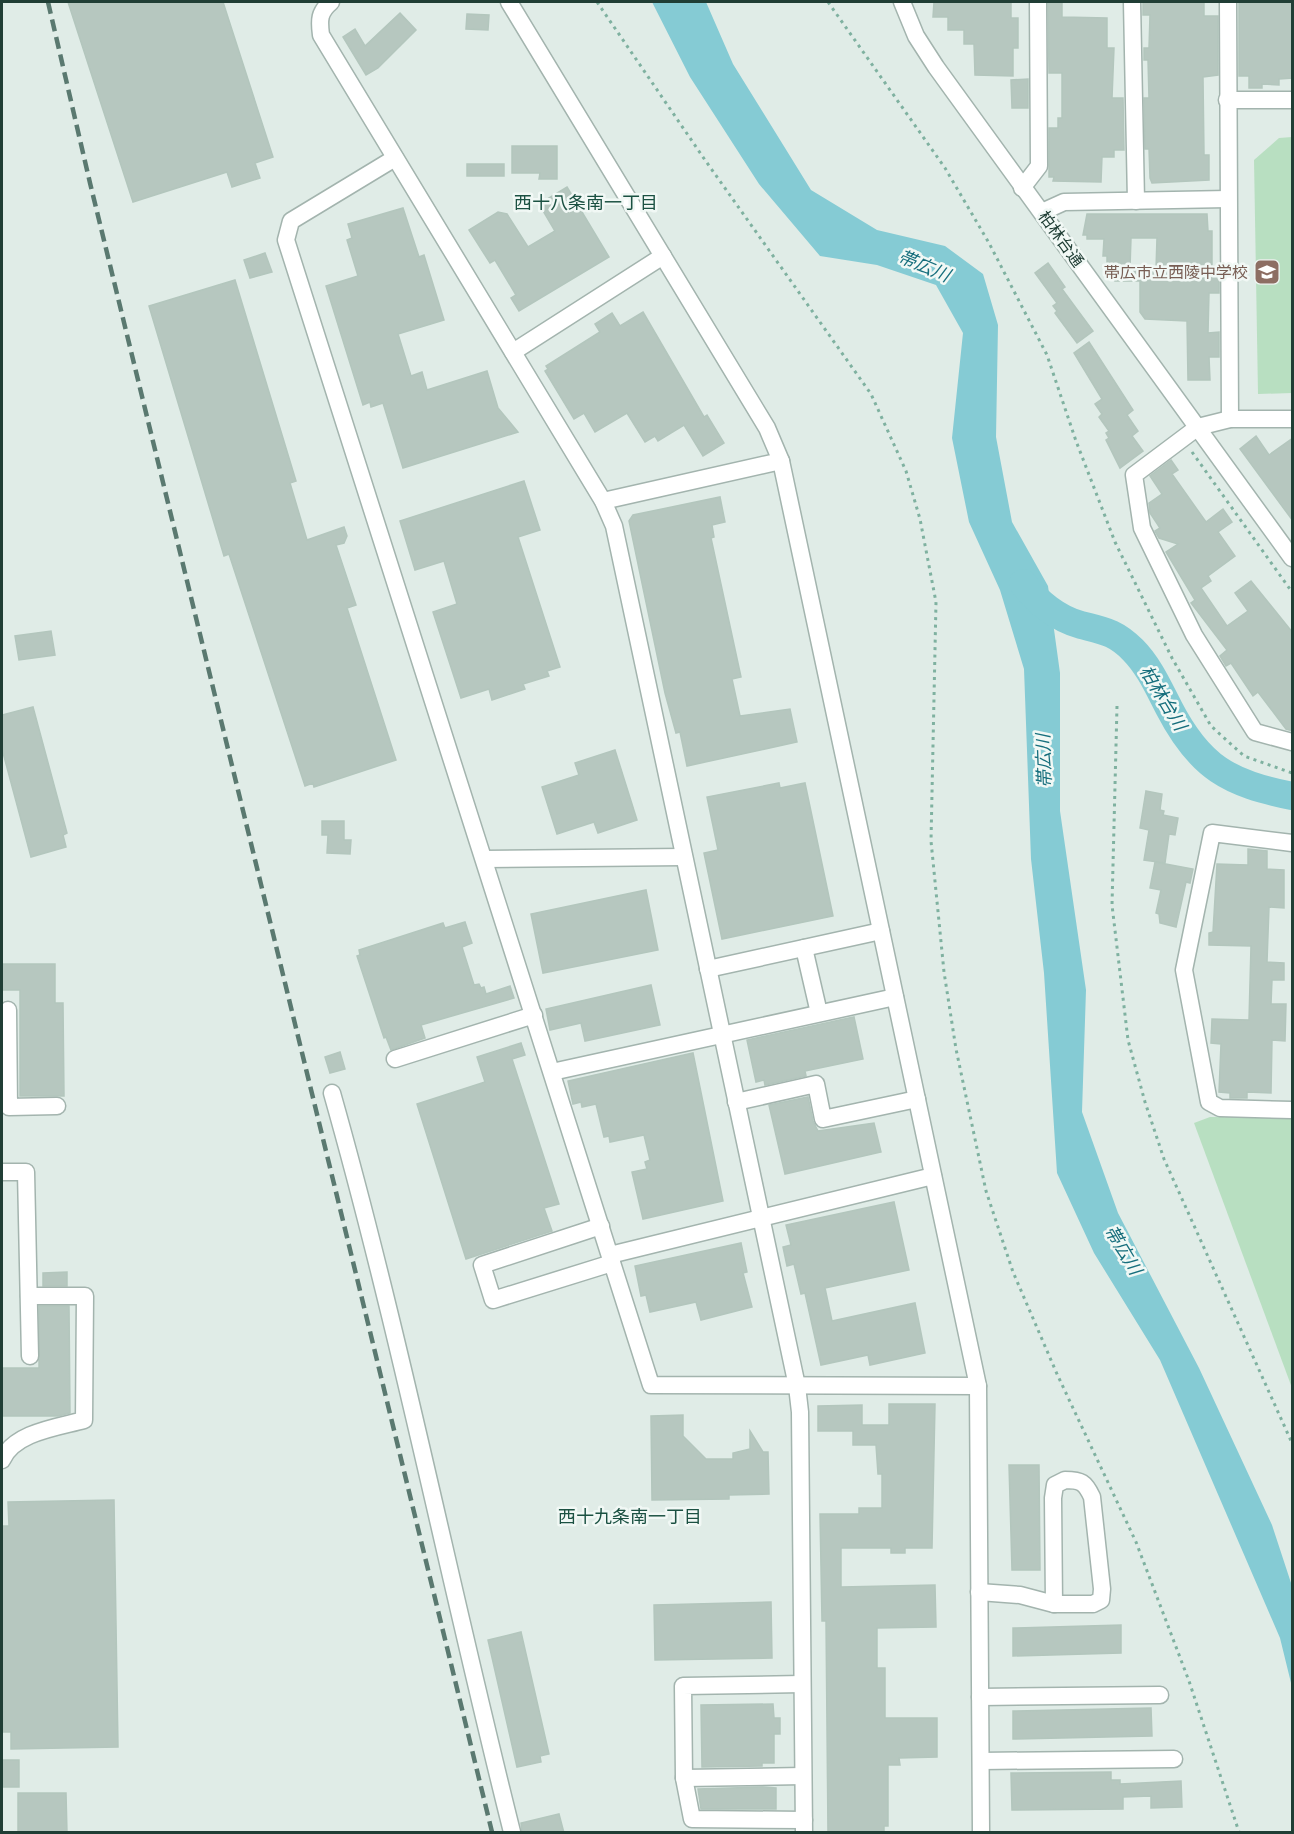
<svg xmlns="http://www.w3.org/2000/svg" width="1294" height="1834" font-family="Jost,'Noto Sans JP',sans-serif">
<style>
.green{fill:#b8dfc1}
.water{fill:#85cbd4}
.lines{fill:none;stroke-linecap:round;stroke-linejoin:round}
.river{stroke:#85cbd4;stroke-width:28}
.building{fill:#b6c7bf;stroke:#b3c6bd;stroke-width:1.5;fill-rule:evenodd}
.minor-casing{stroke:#a3b4ae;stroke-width:19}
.path{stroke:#7fb1a0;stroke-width:3;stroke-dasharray:3 4.5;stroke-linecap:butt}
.minor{stroke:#fff;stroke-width:16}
.rail{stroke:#5a7970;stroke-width:4.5;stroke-dasharray:12 6;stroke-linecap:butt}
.labels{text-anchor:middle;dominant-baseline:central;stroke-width:5;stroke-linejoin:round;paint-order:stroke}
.street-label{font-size:16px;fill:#203e35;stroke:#f1f8f5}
.education-label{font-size:16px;fill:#785e54;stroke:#f1f8f5;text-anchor:end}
.neighbourhood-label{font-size:18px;fill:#1b5142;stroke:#f1f8f5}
.water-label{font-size:18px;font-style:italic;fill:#176f7d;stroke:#f1f8f5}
</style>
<rect width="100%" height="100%" fill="#e0ece7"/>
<g class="green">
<path d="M1292 137V393L1258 394 1254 160 1279 138Z"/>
<path d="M1210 1117H1292V1388L1194 1123Z"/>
</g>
<path class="water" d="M652 2H706L733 64 811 190 877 230 945 246 983 274 998 325 996 437 1012 522 1048 586 1060 673V811L1086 990 1082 1112 1118 1213 1199 1368 1272 1525 1292 1586V1687L1280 1638 1160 1360 1094 1253 1057 1173 1044 973 1031 859 1024 669 1000 590 969 522 952 438 963 333 936 285 877 265 820 256 759 184 690 77Z"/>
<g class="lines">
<path class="river" d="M1023 583C1037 602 1058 619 1081 625 1104 631 1115 632 1133 650 1149 666 1159 689 1169 708 1200 768 1229 783 1292 796"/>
</g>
<g class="building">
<path d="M68 2H223L273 157 255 163 260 178 232 187 227 172 133 202Z"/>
<path d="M934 2H1011V18H1018V48H1013V76L975 75 974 44H964V30H948V17H933Z"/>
<path d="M1048 2H1062V17L1107 18V48H1114L1112 98H1123L1124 150H1114V157H1102L1101 182 1053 181 1054 177H1049V128H1058V118H1062V73H1049Z"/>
<path d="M1143 2H1204V16H1218V75L1203 77 1204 155H1209V180L1152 183 1150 178 1149 149H1145L1144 98H1149L1148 60H1144V48H1149L1150 15H1143Z"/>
<path d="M1239 2H1293V78L1279 79V85L1262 84V88H1249V76H1239Z"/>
<path d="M400 13 416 30 378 68 366 75 343 37 355 29 365 46Z"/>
<path d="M467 14 489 15 488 30 466 29Z"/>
<path d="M1028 79V108H1012L1011 80Z"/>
<path d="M512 146H557V179H539L540 173H512Z"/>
<rect x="467" y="164" width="37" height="12"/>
<path d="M567 187 609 257 519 311 511 298 516 295 495 260 490 263 469 230 498 212 507 214 528 247 555 231 539 204Z"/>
<path d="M403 208 419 257 424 255 444 320 398 334 411 376 422 372 427 390 487 371 498 408 518 432 403 468 383 403 371 407 370 402 363 405 326 286 358 276 347 240 352 238 348 224Z"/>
<path d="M1087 214H1207L1208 231H1212V266H1219V293H1209L1208 333 1219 332V357H1209L1210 380H1188L1187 321 1145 319 1140 312V281H1115V265H1107V256H1103L1104 239H1087V235H1083ZM1131 238H1157L1156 269 1130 268Z"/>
<path d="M265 253 272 272 250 278 244 260Z"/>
<path d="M1048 263 1065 287 1062 289 1093 331 1077 343 1055 313 1057 311 1053 306 1057 303 1035 273Z"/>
<path d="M235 280 296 481 290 483 307 540 344 527 347 536 344 543 336 545 356 605 347 608 396 760 314 787 313 783 305 786 229 554 224 556 149 306Z"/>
<path d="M643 312 704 417 707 415 724 443 703 456 684 425 658 441 655 436 645 442 627 413 595 432 584 413 574 419 545 371 548 369 546 366 600 332 595 324 612 313 620 326Z"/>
<path d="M1089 342 1133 410 1127 415 1138 431 1132 436 1143 451 1120 468 1106 440 1109 438 1106 433 1109 431 1099 417 1102 414 1095 404 1102 399 1074 353Z"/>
<path d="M1256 436 1269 455 1293 438V521L1240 449Z"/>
<path d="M1171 460 1178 470 1172 474 1206 522 1223 509 1232 522 1218 532 1235 556 1208 576 1211 581 1201 588 1227 626 1248 611 1235 593 1251 581 1293 633V731L1286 729 1258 692 1253 696 1231 663 1226 666 1220 656 1227 650 1191 603 1195 600 1166 552 1178 544 1159 538 1155 531 1160 528 1150 513 1149 503 1162 494 1150 476Z"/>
<path d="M524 481 540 530 518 537 560 667 547 671 549 676 523 684 525 689 492 700 489 689 461 698 433 612 457 604 444 561 415 570 400 521Z"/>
<path d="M720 497 725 522 712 525 714 537 711 538 741 677 732 679 740 716 790 709 797 742 687 766 680 732 676 733 665 693 629 521 633 515Z"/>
<path d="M51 631 55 655 19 660 15 636Z"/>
<path d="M33 707 67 833 63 835 66 847 31 857 2 749V715Z"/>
<path d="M615 750 637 820 598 833 594 822 557 834 542 787 579 775 575 763Z"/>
<path d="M779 783 780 788 805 783 833 916 722 939 704 853 718 850 707 797Z"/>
<path d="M1146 791 1162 794 1160 810 1164 811 1163 815 1178 818 1175 835 1169 834 1165 863 1144 860 1149 830 1140 828Z"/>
<path d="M322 821H344V840H351L350 854 327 853 328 835H322Z"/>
<path d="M1248 849 1267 851V869L1284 870V908L1269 907 1267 962 1284 963V980H1272L1271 1004H1286L1285 1041 1272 1040 1271 1093 1247 1092V1098H1230V1093L1219 1092 1221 1044 1211 1043 1212 1019 1249 1020 1251 946 1209 945V933L1213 932 1217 864 1248 865Z"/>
<path d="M1155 862 1193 869 1190 883 1186 882 1176 927 1160 923 1159 914 1156 913 1161 890 1150 888Z"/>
<path d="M646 890 658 950 543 973 531 914Z"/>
<path d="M465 922 472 943 462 947 474 985 479 984 481 988 484 987 486 994 510 986 514 998 421 1025 425 1038 391 1050 386 1037 384 1038 357 956 360 955 359 950 443 923 445 928Z"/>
<path d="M2 964H55V1003H63L64 1096H20V990H2Z"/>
<path d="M651 985 660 1025 585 1041 581 1023 550 1030 546 1009Z"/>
<path d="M854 1017 863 1059 805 1071 806 1076 765 1085 764 1080 756 1082 747 1040Z"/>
<path d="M521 1043 525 1055 512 1059 559 1204 544 1208 552 1231 466 1259 417 1104 485 1082 477 1057Z"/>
<path d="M340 1052 345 1069 330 1073 325 1057Z"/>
<path d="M693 1053 723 1201 643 1219 632 1172 647 1169 645 1162 650 1160 644 1135 610 1142 609 1136 604 1137 596 1104 582 1107 581 1102 573 1104 568 1081Z"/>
<path d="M808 1097 813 1121 818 1131 874 1123 881 1152 785 1174 769 1105Z"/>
<path d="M894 1202 909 1270 825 1288 832 1321 915 1303 925 1353 870 1365 868 1355 821 1365 805 1293 801 1294 794 1264 787 1266 783 1247 791 1245 786 1225Z"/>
<path d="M741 1243 747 1272 743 1273 752 1307 701 1320 696 1302 650 1312 646 1295 641 1296 635 1266Z"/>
<path d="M67 1272V1286H43V1273Z"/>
<path d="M39 1306H69L70 1413 58 1416H2V1368H39Z"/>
<path d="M889 1404H935L932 1548H905V1553H891V1548H841V1587L935 1585 936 1627 877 1628V1668H885V1718H937V1757L899 1758 900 1765H888V1826H884V1833H828L826 1621H822L820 1514H859V1508H882V1474H878L876 1445H853V1431H818V1406L862 1405V1425H889Z"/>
<path d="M683 1415V1436L706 1459H733V1453L750 1449V1431L763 1452H768L769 1494 729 1495V1499L652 1500 651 1416Z"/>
<path d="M1009 1465H1039L1040 1570H1012Z"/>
<path d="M114 1500 118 1747 11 1749V1732H3L2 1691V1526H9L8 1502Z"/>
<path d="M771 1602 772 1658 655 1660 654 1605Z"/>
<path d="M1121 1625V1653L1013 1656V1628Z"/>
<path d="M521 1632 549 1754 540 1756 541 1762 517 1767 488 1640Z"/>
<path d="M773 1704 774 1718H780V1734H774V1763H762V1766L702 1767 701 1705Z"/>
<path d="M1151 1708 1152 1736 1013 1739V1711Z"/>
<path d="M2 1760H19V1787H3Z"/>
<path d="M1111 1772V1780H1120V1784L1181 1781 1182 1807 1151 1808V1796L1123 1797V1809L1012 1810 1011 1773Z"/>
<path d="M763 1787 776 1788V1809H701L698 1789Z"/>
<path d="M18 1793H66L67 1833H18Z"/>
<path d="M559 1814 564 1833H522L521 1823Z"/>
</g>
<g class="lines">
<g class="minor-casing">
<g id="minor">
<path d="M331 2C319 12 319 20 321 35L603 501 614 526 797 1386 800 1412 804 1832"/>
<path d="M509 2 767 428 781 461 978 1386 981 1832"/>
<path d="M902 2 916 36 936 67 1292 558"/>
<path d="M1132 2 1136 201"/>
<path d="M1228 2 1230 419"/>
<path d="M1227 100H1292"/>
<path d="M395 158 291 221 286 240 651 1385 978 1386"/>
<path d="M1022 188 1039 166 1038 2"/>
<path d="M1042 212 1064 202 1228 199"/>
<path d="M513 352 663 256"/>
<path d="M1292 419H1230L1198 427 1134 475 1142 528 1194 635 1255 732 1292 742"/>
<path d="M603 501 781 461"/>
<path d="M1292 843 1212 833 1184 970 1209 1102 1220 1108 1292 1110"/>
<path d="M484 859 684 857"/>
<path d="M804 948 819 1013"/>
<path d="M708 969 881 931"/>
<path d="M8 1010 9 1107 57 1106"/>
<path d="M395 1059 534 1015"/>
<path d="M552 1072 895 997"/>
<path d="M332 1093C401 1337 450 1586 512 1832"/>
<path d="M736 1102 816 1084 823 1119 917 1099"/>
<path d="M2 1172H26L30 1356"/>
<path d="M601 1226 482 1265 493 1300 612 1263"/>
<path d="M610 1255 933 1176"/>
<path d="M2 1460C14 1432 59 1427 84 1420L85 1296H29"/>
<path d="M1065 1480C1081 1480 1085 1482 1092 1497L1102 1589 1101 1600 1093 1604H1054L1053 1498 1055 1485Z"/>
<path d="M979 1592 1020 1595 1054 1604"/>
<path d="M802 1684 683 1686 684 1778 692 1819 804 1820"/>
<path d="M980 1697 1160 1695"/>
<path d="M981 1761 1174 1759"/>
<path d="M684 1778 803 1776"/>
</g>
</g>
<g class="path">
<path d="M597 2 705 160 871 394 906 471 920 519 936 602 931 841 944 972 956 1049 986 1191 1013 1272 1057 1374 1136 1542 1189 1681 1239 1832"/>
<path d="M828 2 945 168 989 243 1047 355 1076 441 1115 542 1172 658 1211 726 1244 756 1292 773"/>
<path d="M1192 452 1292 592"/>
<path d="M1117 706 1112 905 1128 1040 1145 1102 1164 1159 1292 1443"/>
</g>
<use href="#minor" class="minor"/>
<path class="rail" d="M48 2 90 183 492 1832"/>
</g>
<defs>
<g id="school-square" transform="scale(1.35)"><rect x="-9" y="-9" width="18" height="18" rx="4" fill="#8d6e63" stroke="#f1f8f5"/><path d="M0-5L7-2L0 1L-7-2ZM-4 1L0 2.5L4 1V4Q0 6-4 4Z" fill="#fff"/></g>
</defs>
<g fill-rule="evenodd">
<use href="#school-square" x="1267" y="272"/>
</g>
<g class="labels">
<g class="street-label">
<text transform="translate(1061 239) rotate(54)">柏林台通</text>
</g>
<g class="education-label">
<text x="1248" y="272">帯広市立西陵中学校</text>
</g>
<g class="neighbourhood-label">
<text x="586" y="203">西十八条南一丁目</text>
<text x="630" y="1517">西十九条南一丁目</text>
</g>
<g class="water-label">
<text transform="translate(924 266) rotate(23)">帯広川</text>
<text transform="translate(1163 698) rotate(59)">柏林台川</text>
<text transform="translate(1044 761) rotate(-92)">帯広川</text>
<text transform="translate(1123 1250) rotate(59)">帯広川</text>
</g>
</g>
<rect width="1294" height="1834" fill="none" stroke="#203e35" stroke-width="6"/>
</svg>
